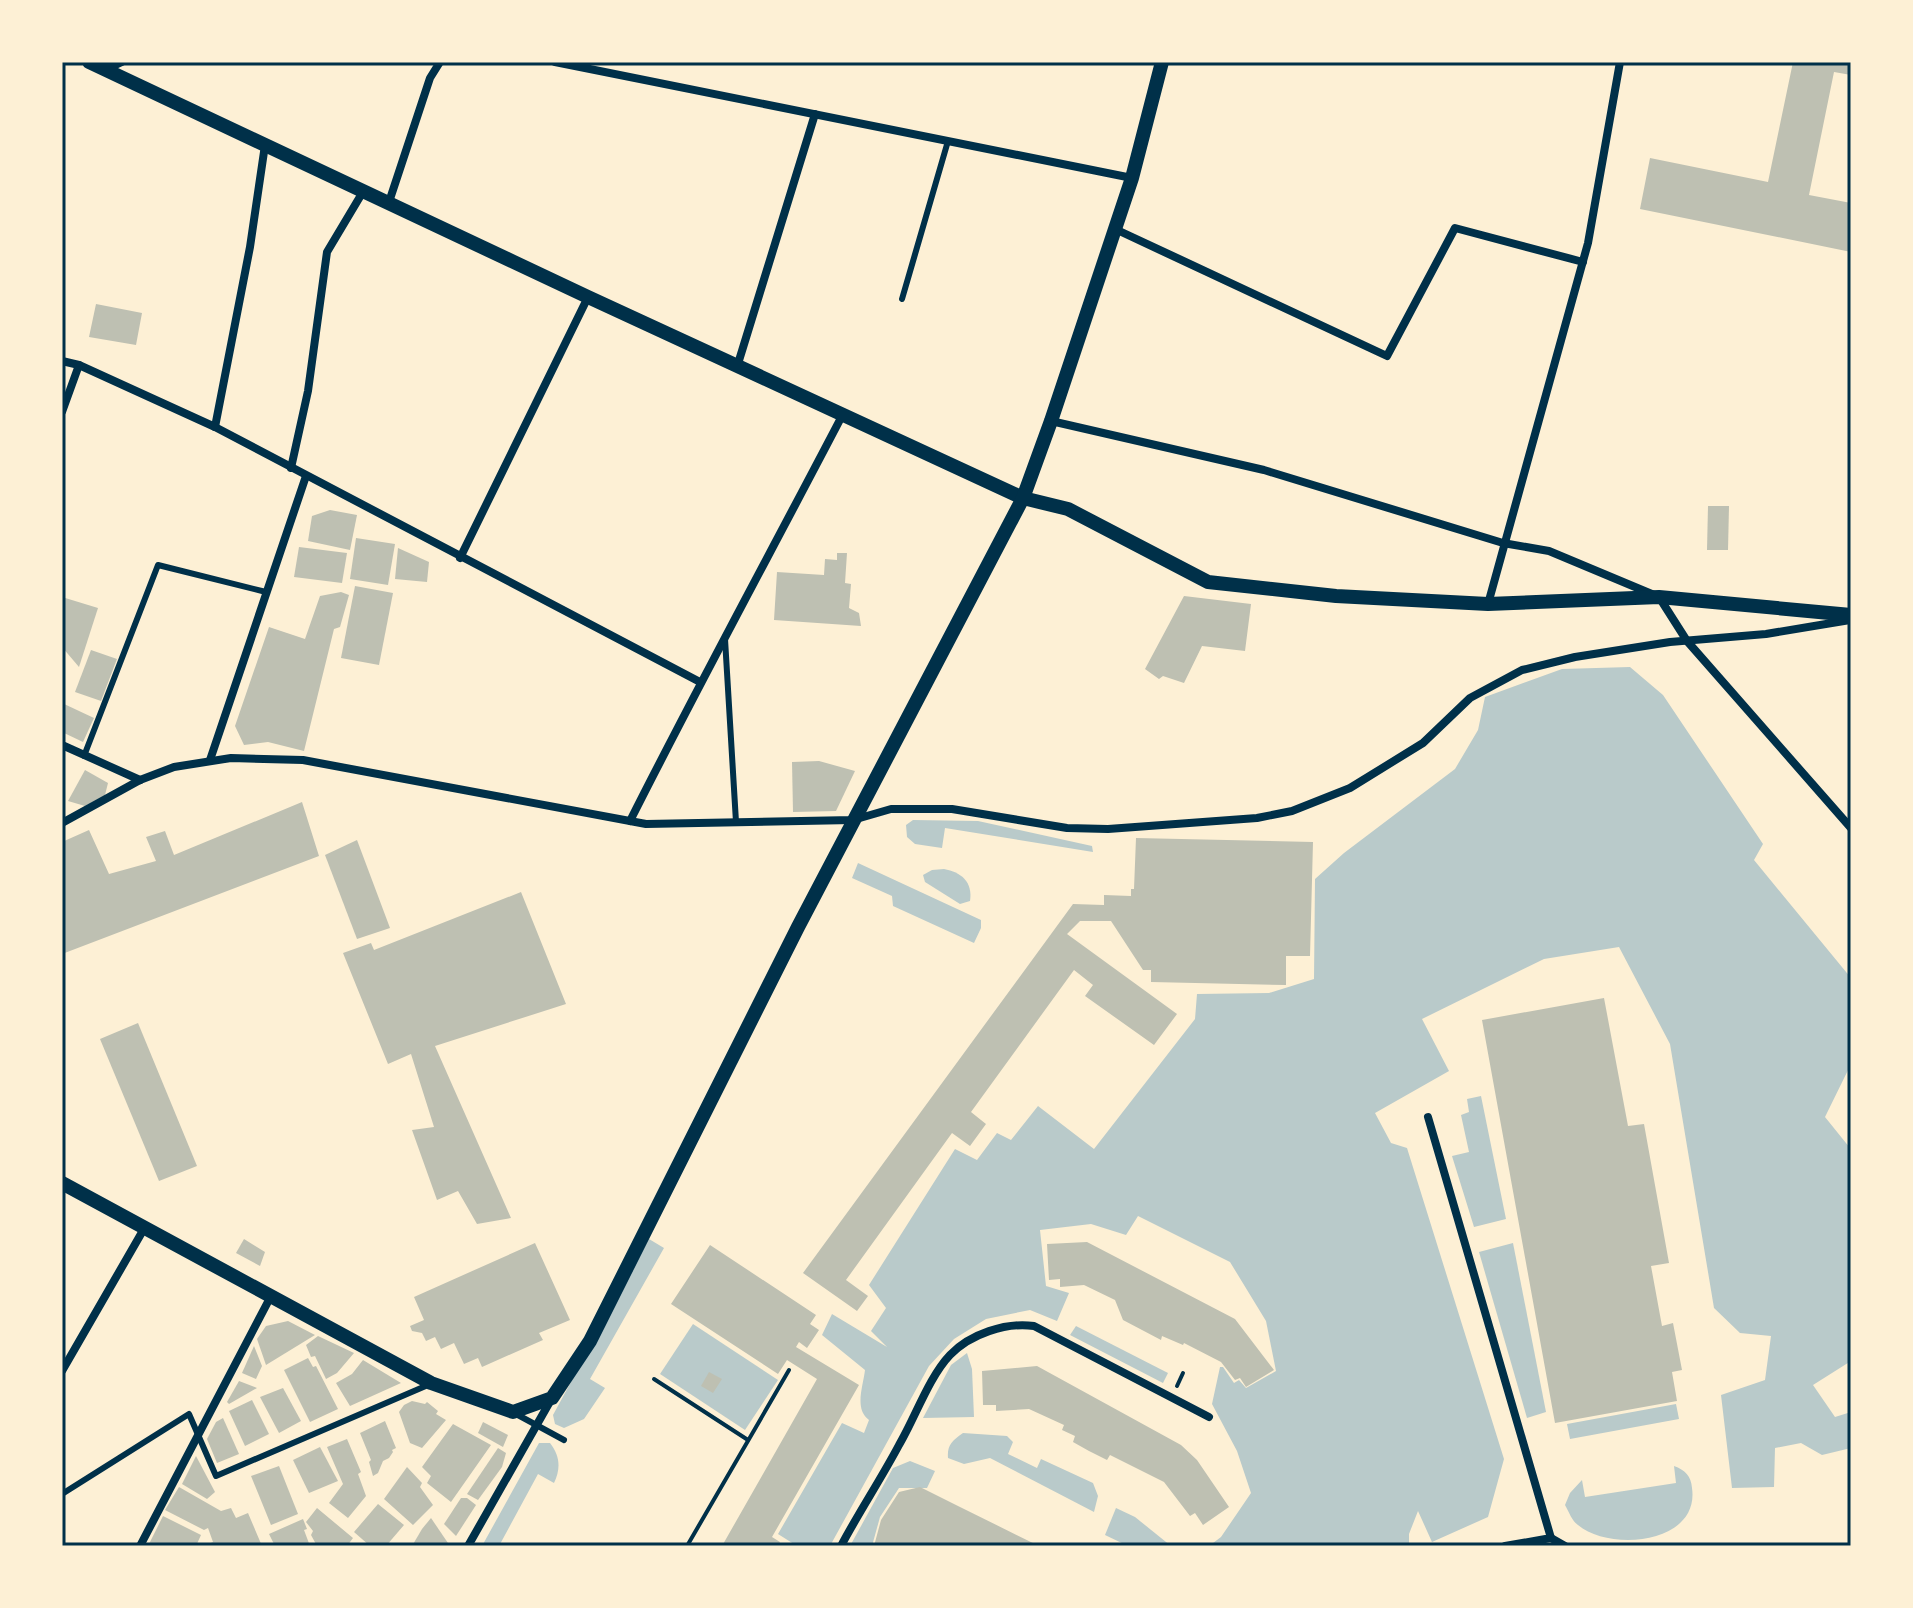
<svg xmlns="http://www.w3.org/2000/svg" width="1913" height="1608" font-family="'Fira Sans Condensed',sans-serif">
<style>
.green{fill:#b9caca}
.building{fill:#bec0b2}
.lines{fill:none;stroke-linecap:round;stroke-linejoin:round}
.path{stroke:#003049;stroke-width:4}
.service{stroke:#003049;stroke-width:6}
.minor{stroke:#003049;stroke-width:8}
.tertiary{stroke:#003049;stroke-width:14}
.neatline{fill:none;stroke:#003049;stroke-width:3}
</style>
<rect width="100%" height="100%" fill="#fdf0d5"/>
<g class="green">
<path d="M1630 667 1663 695 1763 844 1754 860 1851 978V1064L1825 1117 1850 1148 1851 1361 1813 1385 1835 1417 1851 1412V1448L1822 1455 1801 1443 1775 1448 1774 1487 1732 1488 1721 1395 1765 1380 1771 1336 1740 1333 1714 1308 1670 1044 1619 947 1544 959 1422 1019 1449 1071 1375 1113 1391 1143 1407 1148 1504 1459 1488 1517 1432 1542 1418 1511 1409 1534V1546H1209L1221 1537 1251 1493 1237 1451 1212 1404 1220 1367H1223L1234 1383 1239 1380 1246 1388 1276 1371 1266 1321 1230 1262 1138 1216 1126 1235 1091 1224 1040 1230 1046 1286 1069 1293 1057 1321 1030 1310 986 1319 954 1339 929 1366 830 1546H797L778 1534 842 1423 864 1433 869 1420C854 1409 863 1387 865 1370L822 1335 832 1314 887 1347 871 1331 886 1308 869 1285 955 1149 977 1160 997 1133 1011 1140 1038 1106 1094 1149 1195 1019 1197 994 1269 993 1314 979 1315 879 1344 853 1455 769 1478 730 1485 697 1562 669Z"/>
<path d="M913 820 978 821 1092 846 1093 852 945 828 942 848 915 844 907 837 906 825Z"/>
<path d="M858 863 981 920V928L974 943 893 906 892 896 852 878Z"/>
<path d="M944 869C961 872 973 882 970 901L960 904 925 882 923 875 932 870Z"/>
<path d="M1481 1096 1506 1219 1474 1227 1452 1156 1469 1152 1461 1115 1469 1112 1467 1099Z"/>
<path d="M649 1239 664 1248 590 1379 605 1388 584 1419 564 1428 555 1424 553 1415Z"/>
<path d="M1513 1243 1546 1412 1527 1418 1479 1252Z"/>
<path d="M693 1324 778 1380 745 1430 660 1374Z"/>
<path d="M1076 1326 1168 1373 1163 1383 1070 1335Z"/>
<path d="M967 1353 972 1369 974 1417 923 1418 951 1365Z"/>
<path d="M1676 1404 1679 1419 1570 1439 1567 1424Z"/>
<path d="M963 1433 1007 1436 1013 1442 1008 1454 1037 1468 1041 1459 1093 1483 1098 1496 1094 1512 990 1458 964 1464 948 1458C947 1445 952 1441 963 1433Z"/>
<path d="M539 1443H550C560 1456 561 1468 554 1483L538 1474 499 1546H482Z"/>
<path d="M910 1461 935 1471 927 1488H899L880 1517 872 1546H850L893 1468Z"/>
<path d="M1674 1466C1685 1470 1691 1476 1692 1488 1700 1544 1610 1552 1578 1525 1572 1521 1569 1512 1565 1505L1570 1493 1582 1480 1585 1497 1676 1483Z"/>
<path d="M1116 1508 1135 1517 1171 1546H1128L1105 1535Z"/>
</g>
<g class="building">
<path d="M1793 62H1851V75L1834 72 1809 195 1851 203V252L1640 209 1650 158 1768 182Z"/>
<path d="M96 304 142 313 136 345 89 337Z"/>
<path d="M1708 506H1729L1728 550H1707Z"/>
<path d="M330 510 357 515 350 550 308 541 312 516Z"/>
<path d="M356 538 395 544 388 585 350 579Z"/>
<path d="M299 547 347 553 342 583 294 577Z"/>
<path d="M398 548 429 562 427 582 395 579Z"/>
<path d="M837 553H847L845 583 851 584 849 608 859 613 861 626 774 620 777 572 824 575 825 559 837 560Z"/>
<path d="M355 586 393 593 379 665 341 658Z"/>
<path d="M341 592 349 595 340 627 334 629 304 751 268 742 244 745 235 726 269 627 305 639 320 596Z"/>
<path d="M1184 596 1251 604 1245 651 1202 646 1184 683 1163 676 1159 679 1145 669Z"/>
<path d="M62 597 98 608 79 667 62 647Z"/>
<path d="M91 650 117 659 101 701 75 692Z"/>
<path d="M62 703 94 718 83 742 62 732Z"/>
<path d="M819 761 855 771 836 811 793 812 792 762Z"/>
<path d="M85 770 108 783 105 795 85 806 68 801Z"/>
<path d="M302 802 319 856 62 954V842L89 830 109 874 156 861 146 837 165 831 174 855Z"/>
<path d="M1136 838 1313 842 1310 956H1286V985L1151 982V970H1143L1111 921H1080L1067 934 1177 1014 1154 1045 1085 996 1093 985 1074 970 971 1112 986 1124 970 1146 952 1133 846 1280 868 1296 857 1311 803 1273 1073 904 1104 905V895L1131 896V889H1134Z"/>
<path d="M357 840 390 928 357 939 325 855Z"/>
<path d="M521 892 566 1004 435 1046 511 1218 477 1224 458 1191 437 1200 412 1130 434 1127 411 1054 388 1064 343 953 371 943 374 950Z"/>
<path d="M1604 998 1628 1126 1644 1124 1669 1263 1651 1266 1662 1326 1673 1323 1682 1370 1672 1372 1677 1401 1555 1423 1482 1020Z"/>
<path d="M138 1023 197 1166 159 1181 100 1039Z"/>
<path d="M244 1239 265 1252 260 1266 236 1253Z"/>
<path d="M1087 1242 1235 1319 1274 1370 1246 1387 1240 1378 1235 1380 1221 1362 1184 1343 1183 1345 1162 1336 1161 1340 1123 1320 1115 1300 1084 1285 1060 1287V1279L1049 1280 1047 1244Z"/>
<path d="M535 1243 570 1320 539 1333 543 1340 482 1367 478 1358 464 1364 454 1343 441 1349 435 1337 426 1341 422 1333 412 1331 410 1326 424 1320 414 1297Z"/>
<path d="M710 1245 816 1315 810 1324 819 1330 807 1348 799 1342 796 1347 859 1385 772 1537 780 1542 778 1546H722L817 1379 787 1360 778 1374 671 1304Z"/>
<path d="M288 1321 315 1335 266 1365 257 1339 266 1326Z"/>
<path d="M318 1336 354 1353 337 1373 326 1379 315 1356 311 1357 306 1345Z"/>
<path d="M254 1346 262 1366 256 1379 242 1373Z"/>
<path d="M308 1358 313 1367 316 1366 338 1409 310 1422 284 1370Z"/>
<path d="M363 1360 401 1383 350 1406 336 1383 352 1374Z"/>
<path d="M1037 1366 1181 1445 1197 1460 1229 1507 1203 1525 1195 1513 1190 1516 1164 1482 1110 1455 1107 1460 1089 1451 1073 1442 1075 1436 1062 1430 1064 1425 1029 1409 996 1411V1405H983L982 1371Z"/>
<path d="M709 1372 722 1379 713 1393 701 1386Z"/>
<path d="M239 1381 257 1388 229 1404 227 1402Z"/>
<path d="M283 1388 301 1421 279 1433 260 1397Z"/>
<path d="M252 1400 269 1434 245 1446 229 1411Z"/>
<path d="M412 1401 425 1404 427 1402 438 1411 436 1414 446 1420 422 1448 410 1443 399 1412 404 1405Z"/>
<path d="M223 1418 239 1454 217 1463 207 1439 216 1422Z"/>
<path d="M385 1421 396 1448 392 1450 393 1452 389 1458 383 1461 378 1473 373 1476 369 1462 371 1460 360 1433Z"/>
<path d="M483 1422 508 1435 503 1447 478 1433Z"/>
<path d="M453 1424 491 1445 451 1502 427 1483 431 1476 422 1467Z"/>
<path d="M347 1439 361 1472 358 1474 366 1496 348 1518 329 1503 343 1484 327 1447Z"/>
<path d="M320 1447 338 1481 309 1493 293 1460Z"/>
<path d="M498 1448 506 1453 502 1467 478 1500 467 1494Z"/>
<path d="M196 1456 215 1492 207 1499 182 1484Z"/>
<path d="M279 1466 298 1514 271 1525 251 1476Z"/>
<path d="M407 1467 422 1483 420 1487 433 1505 413 1525 384 1499Z"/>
<path d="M179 1487 221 1511 231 1508 236 1518 248 1513 262 1546H203L213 1542 208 1528 204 1530 165 1510Z"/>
<path d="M920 1487 958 1506 1039 1546H874L881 1520 899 1492Z"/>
<path d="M461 1498H467L476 1505 456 1536 444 1524Z"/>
<path d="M378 1504 404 1525 386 1546H370L354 1532Z"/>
<path d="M317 1508 353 1538 347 1546H317L311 1535 313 1531 306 1522Z"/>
<path d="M163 1516 201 1535 196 1546H150L149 1544Z"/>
<path d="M431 1518 450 1546H412L422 1529Z"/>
<path d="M303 1519 307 1529 304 1530 310 1546H275L269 1534Z"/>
</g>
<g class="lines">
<g class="path">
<path d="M654 1379 748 1440"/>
<path d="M1177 1386 1183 1373"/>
<path d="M687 1546 789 1370"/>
</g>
<g class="service">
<path d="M902 299 948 141"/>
<path d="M725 639 736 822"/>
<path d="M84 756 158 565 266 592"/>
<path d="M516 1414 564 1440"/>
<path d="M62 1494 189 1414 216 1476 428 1385"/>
</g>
<g class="minor">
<path d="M555 62 1132 178"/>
<path d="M107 69 122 62"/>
<path d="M389 202 430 78 440 62"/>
<path d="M1115 229 1387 356 1455 228 1583 262"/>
<path d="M62 361 79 365 215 427 700 682"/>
<path d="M737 367 815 114"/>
<path d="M62 412 79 365"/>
<path d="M1051 421 1264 470 1503 543 1549 551 1659 597 1687 641 1851 828"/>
<path d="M215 427 250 247 265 145"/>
<path d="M291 468 308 391 327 252 364 190"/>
<path d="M460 558 588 297"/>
<path d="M1488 604 1588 243 1620 62"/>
<path d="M62 745 140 780"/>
<path d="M210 760 306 476"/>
<path d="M630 821C699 684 772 550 843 414"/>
<path d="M62 823 140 780 174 767 231 758 303 760 646 824 853 820 891 809H952L1067 828 1108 829 1257 818 1292 811 1350 788 1423 743 1470 698 1522 670 1575 657 1670 642 1766 634 1850 620"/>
<path d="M1428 1117 1551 1538 1505 1546"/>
<path d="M62 1371 145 1227"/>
<path d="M1551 1538 1565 1546"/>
<path d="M140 1546 271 1296"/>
<path d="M468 1546 552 1398"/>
<path d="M841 1546C859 1512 881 1479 899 1445 915 1418 929 1377 950 1355 970 1334 1006 1322 1034 1326L1209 1417"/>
</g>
<g class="tertiary">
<path d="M89 62 588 297 1023 498 1068 509 1208 582 1336 596 1488 604 1659 597 1851 615"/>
<path d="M62 1183 431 1383 513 1412 552 1398 590 1341 798 927 1023 498 1051 421 1132 178 1162 62"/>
</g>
</g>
<rect width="1913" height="1608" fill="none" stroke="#fdf0d5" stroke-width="128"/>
<rect x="64" y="64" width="1785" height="1480" class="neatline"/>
</svg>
